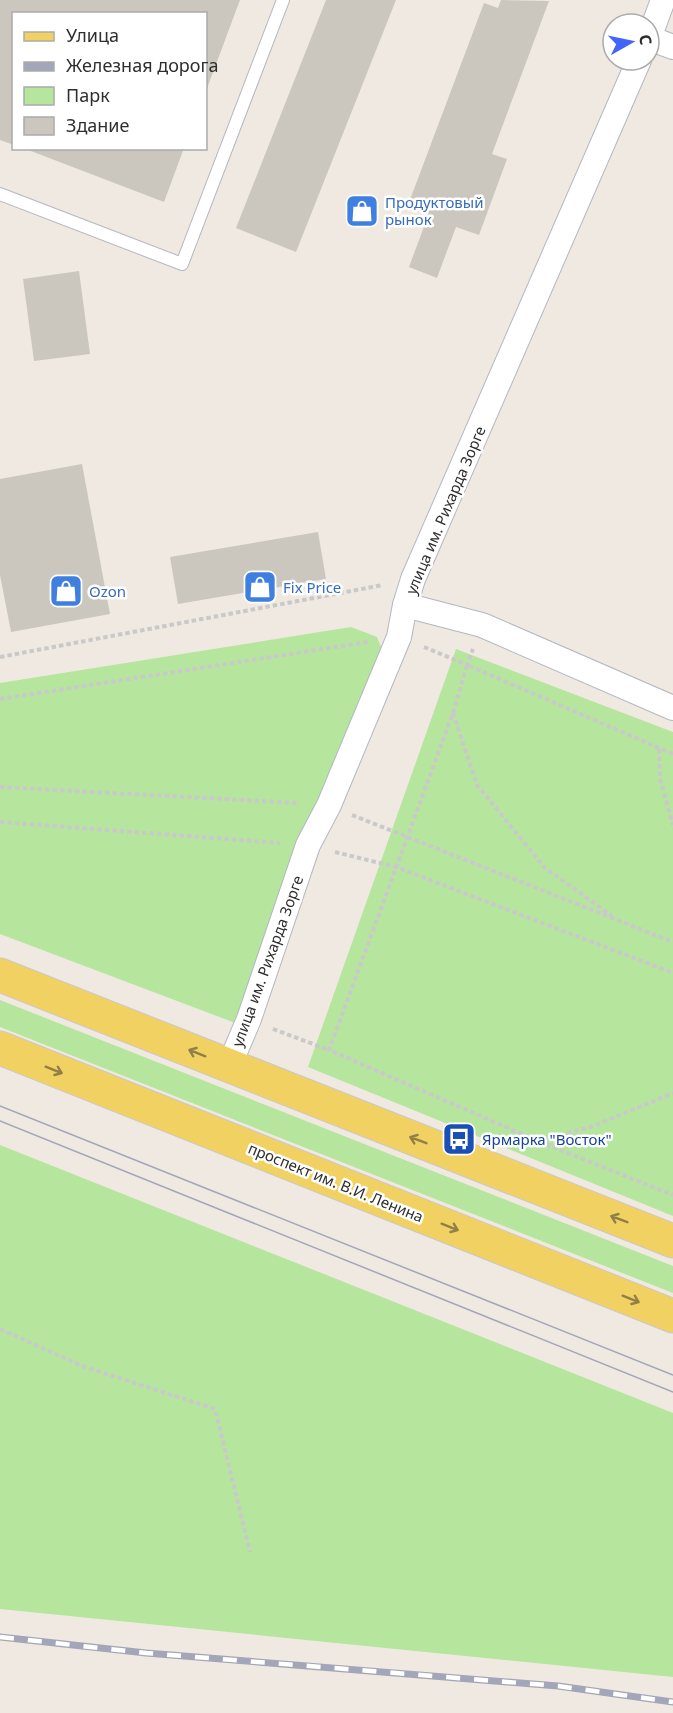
<svg xmlns="http://www.w3.org/2000/svg" width="673" height="1713" font-family="'Noto Sans',sans-serif">
<style>
.green{fill:#b6e59e}
.building{fill:#cbc7bf}
.lines{fill:none;stroke-linecap:round;stroke-linejoin:round}
.service-casing{stroke:#b4b7c1;stroke-width:14}
.minor-casing{stroke:#b4b7c1;stroke-width:26}
.primary-casing{stroke:#c9c9c9;stroke-width:35}
.path{stroke:#c9c9c9;stroke-width:4;stroke-dasharray:4.5 3;stroke-linecap:butt}
.service{stroke:#fff;stroke-width:12}
.minor{stroke:#fff;stroke-width:24}
.primary{stroke:#f2d163;stroke-width:33}
.tram{stroke:#a3a6b8;stroke-width:1.5}
.rail-casing{stroke:#a3a6b8;stroke-width:7}
.rail{stroke:#fff;stroke-width:4.5;stroke-dasharray:14;stroke-linecap:butt}
.oneway{stroke:#908048}
.labels{text-anchor:middle;dominant-baseline:central;stroke-width:5;stroke-linejoin:round;paint-order:stroke}
.shop-label{font-size:15px;fill:#366cbe;stroke:#fff;text-anchor:start}
.street-label{font-size:15px;fill:#2e2e2e;stroke:#fff}
.transit-label{font-size:15px;fill:#164399;stroke:#fff;text-anchor:start}
</style>
<rect width="100%" height="100%" fill="#efe9e1"/>
<g class="green">
<path d="M351 627 377 637 389 666 238 1024 0 934V683Z"/>
<path d="M456 649 673 732V1216L308 1067Z"/>
<path d="M0 1000 673 1266V1293L0 1027Z"/>
<path d="M0 1145 673 1413V1677L0 1609Z"/>
</g>
<g class="building">
<path d="M0 0H240L206 91V14H14V145L0 140Z"/>
<path d="M326 0H396L296 252 236 228Z"/>
<path d="M501 0 549 1 492 154 507 159 479 235 456 227 437 278 409 267 429 213 408 205 484 3 498 8Z"/>
<path d="M23 148H184L164 202Z"/>
<path d="M79 271 90 354 34 361 23 279Z"/>
<path d="M82 464 110 614 11 632 0 575V479Z"/>
<path d="M318 532 326 579 178 604 170 557Z"/>
</g>
<g class="lines">
<g class="service-casing">
<path id="service" d="M0 194 182 264 283 0"/>
</g>
<g class="minor-casing">
<g id="minor">
<path d="M649 38 663 0"/>
<path d="M649 38 673 47"/>
<path d="M405 605 482 625 673 708"/>
<path d="M229 1066 249 1019 308 845 329 805 399 637 405 605 413 579 639 60"/>
</g>
</g>
<g class="primary-casing">
<g id="primary">
<path d="M0 975 673 1241"/>
<path d="M0 1048 673 1316"/>
</g>
</g>
<g class="path">
<path d="M424 647 467 665 473 649"/>
<path d="M0 657 383 585"/>
<path d="M0 699 368 642"/>
<path d="M453 713 477 785 545 868 612 916"/>
<path d="M659 749 660 779 673 825"/>
<path d="M673 754 467 665 453 713 329 1050 538 1141 673 1195"/>
<path d="M0 787 299 803"/>
<path d="M352 815 673 942"/>
<path d="M0 822 280 843"/>
<path d="M335 852 396 867 673 973"/>
<path d="M273 1029 329 1050"/>
<path d="M538 1141 591 1127 673 1093"/>
<path d="M0 1329 82 1366 215 1409 250 1552"/>
</g>
<use href="#service" class="service"/>
<use href="#minor" class="minor"/>
<use href="#primary" class="primary"/>
<g class="tram">
<path d="M0 1106 673 1375"/>
<path d="M0 1121 673 1392"/>
</g>
<g class="rail-casing">
<path id="rail" d="M0 1637 146 1653 558 1686 673 1702"/>
</g>
<use href="#rail" class="rail"/>
</g>
<defs><path id="oneway-shaft" d="M-6 0H5M1.5-3L5.5 0L1.5 3" fill="none" stroke-width="1.6" stroke-linecap="round" stroke-linejoin="round" transform="scale(1.5)"/></defs>
<g class="oneway">
<use href="#oneway-shaft" transform="translate(197 1053) rotate(-158)"/>
<use href="#oneway-shaft" transform="translate(54 1070) rotate(22)"/>
<use href="#oneway-shaft" transform="translate(418 1140) rotate(-159)"/>
<use href="#oneway-shaft" transform="translate(619 1219) rotate(-159)"/>
<use href="#oneway-shaft" transform="translate(450 1227) rotate(22)"/>
<use href="#oneway-shaft" transform="translate(631 1299) rotate(22)"/>
</g>
<defs>
<g id="shop-square" transform="scale(1.725)"><rect x="-9" y="-9" width="18" height="18" rx="4" fill="#3f7fe0" stroke="#fff"/><path d="M-5-2.5h2.3a2.7 3.5 0 0 1 5.4 0H5L5.5 6h-11ZM-1.5-2.5h3a1.5 2.3 0 0 0-3 0Z" fill="#fff"/></g>
<g id="bus-square" transform="scale(1.725)"><rect x="-9" y="-9" width="18" height="18" rx="4" fill="#1a4fb4" stroke="#fff"/><path d="M-5-6H5V4H4V6H2V4H-2V6H-4V4H-5ZM-3.5-4V0h7V-4ZM-3.5 1.2v1.5H-2V1.2ZM2 1.2v1.5H3.5V1.2Z" fill="#fff"/></g>
</defs>
<g fill-rule="evenodd">
<use href="#shop-square" x="362" y="211"/>
<use href="#shop-square" x="260" y="587"/>
<use href="#shop-square" x="66" y="591"/>
<use href="#bus-square" x="459" y="1139"/>
</g>
<g class="labels">
<g class="shop-label">
<text x="385" y="202">Продуктовый<tspan x="385" dy="17">рынок</tspan></text>
<text x="283" y="587">Fix Price</text>
<text x="89" y="591">Ozon</text>
</g>
<g class="street-label">
<text transform="translate(445 510) rotate(-67)">улица им. Рихарда Зорге</text>
<text transform="translate(267 961) rotate(-70)">улица им. Рихарда Зорге</text>
<text transform="translate(336 1182) rotate(22)">проспект им. В.И. Ленина</text>
</g>
<g class="transit-label">
<text x="482" y="1139">Ярмарка "Восток"</text>
</g>
</g>
<rect x="12" y="12" width="195" height="138" fill="#ffffff" stroke="#ababab" stroke-width="1.5"/>
<rect x="24" y="32" width="30" height="9" fill="#f2d163" stroke="#ababab" stroke-width="1.5"/>
<text x="66" y="42" font-size="18" fill="#2e2e2e">Улица</text>
<rect x="24" y="62" width="30" height="9" fill="#a3a6b8" stroke="#ababab" stroke-width="1.5"/>
<text x="66" y="72" font-size="18" fill="#2e2e2e">Железная дорога</text>
<rect x="24" y="87" width="30" height="18" fill="#b6e59e" stroke="#ababab" stroke-width="1.5"/>
<text x="66" y="102" font-size="18" fill="#2e2e2e">Парк</text>
<rect x="24" y="117" width="30" height="18" fill="#cbc7bf" stroke="#ababab" stroke-width="1.5"/>
<text x="66" y="132" font-size="18" fill="#2e2e2e">Здание</text>
<g transform="translate(631 42) rotate(81)"><circle r="28" fill="#ffffff" stroke="#ababab" stroke-width="1.5"/>
<path d="M0-4.5L10 22L0 15L-10 22Z" fill="#4264fb"/>
<text y="-9" font-size="16" font-weight="bold" text-anchor="middle" fill="#2e2e2e">С</text>
</g>
</svg>
